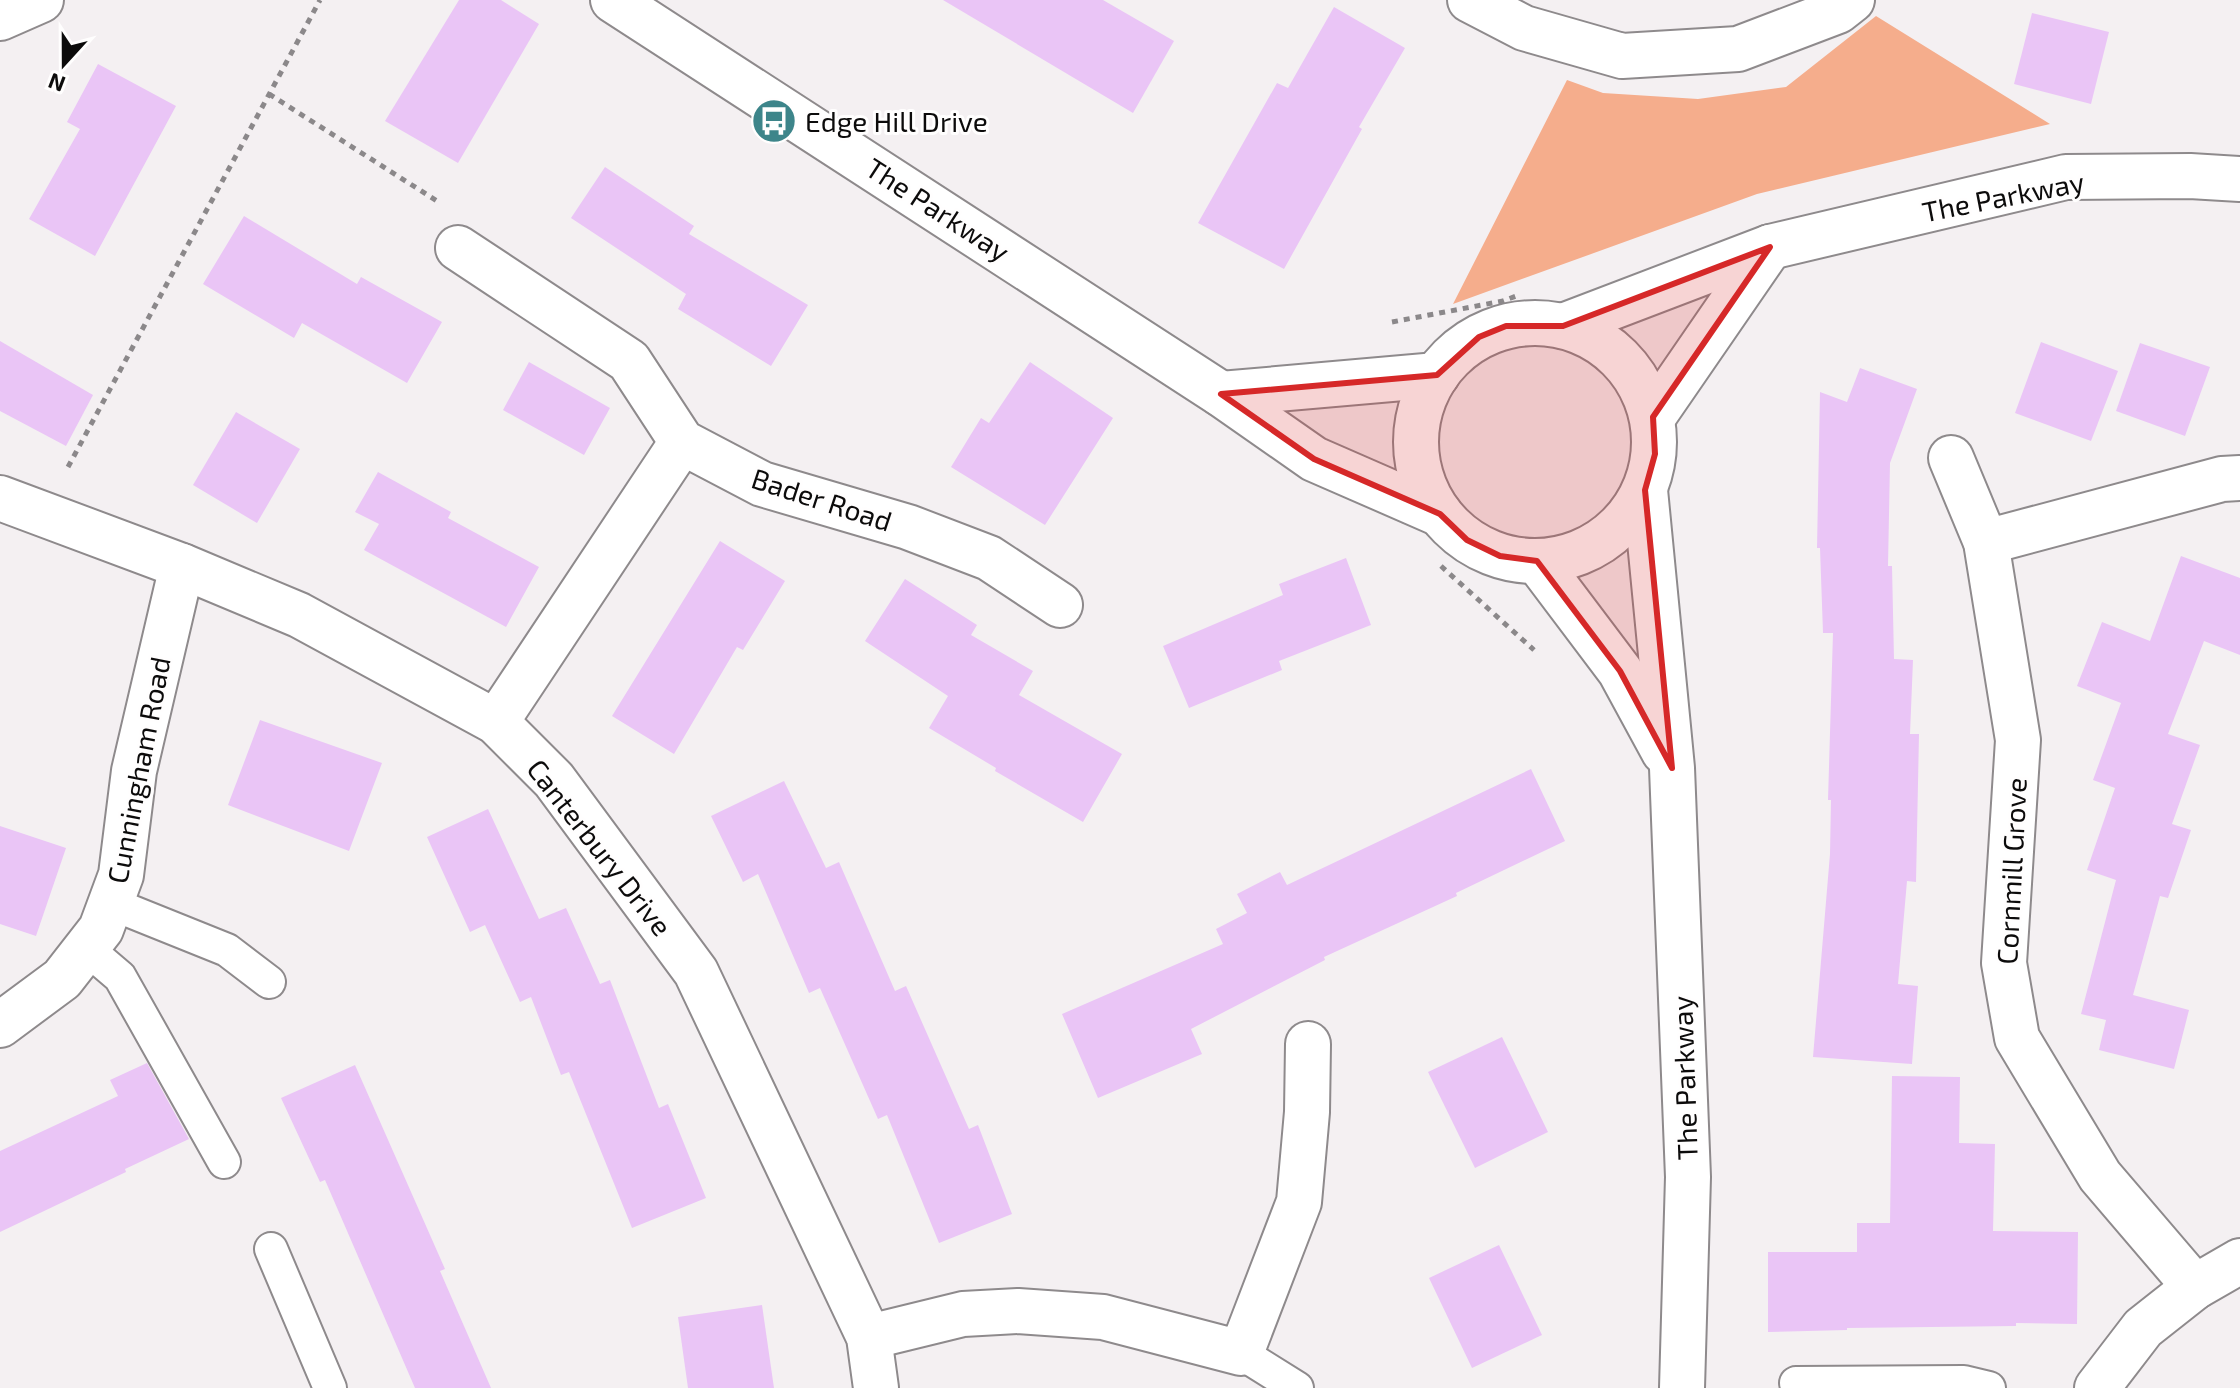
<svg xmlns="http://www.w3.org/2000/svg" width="2240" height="1388" font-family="'Exo 2',sans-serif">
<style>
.green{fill:#f5ad8c}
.building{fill:#eac5f6}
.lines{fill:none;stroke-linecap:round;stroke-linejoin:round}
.lane-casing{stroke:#8e8a8c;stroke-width:36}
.street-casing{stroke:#8e8a8c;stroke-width:48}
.secondary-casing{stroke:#8e8a8c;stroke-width:48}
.path{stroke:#8b888a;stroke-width:5;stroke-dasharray:6 6;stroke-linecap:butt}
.lane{stroke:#fff;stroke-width:32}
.street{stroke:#fff;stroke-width:44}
.secondary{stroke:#fff;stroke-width:44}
.marked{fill:#d62828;fill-opacity:0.2;stroke:#d62828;stroke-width:6;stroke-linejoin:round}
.labels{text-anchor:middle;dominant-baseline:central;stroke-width:6;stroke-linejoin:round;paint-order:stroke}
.poi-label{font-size:28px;fill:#0c0b0b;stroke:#fffefe;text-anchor:start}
.street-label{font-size:28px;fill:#0c0b0b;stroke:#fffefe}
</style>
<rect width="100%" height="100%" fill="#f4f0f2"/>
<path class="green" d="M1876 16 2050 124 1757 194 1453 304 1567 80 1603 93 1698 99 1786 87Z"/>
<g class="building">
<path d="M459 0H501L539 24 458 163 385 121Z"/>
<path d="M943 0H1103L1174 41 1133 113Z"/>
<path d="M1334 7 1405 48 1359 127 1362 129 1284 269 1198 223 1277 83 1288 88Z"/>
<path d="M2032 13 2109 32 2091 104 2014 84Z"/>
<path d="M98 64 176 106 95 256 29 219 80 129 67 122Z"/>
<path d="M605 167 694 226 689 234 808 305 771 366 678 309 686 294 571 218Z"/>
<path d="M244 216 357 284 361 277 442 322 407 383 302 323 294 338 203 284Z"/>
<path d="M0 341 93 395 66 446 0 411Z"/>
<path d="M2041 342 2118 371 2091 441 2015 413Z"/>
<path d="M2140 343 2210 367 2185 436 2116 411Z"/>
<path d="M529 362 610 408 584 455 503 410Z"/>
<path d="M1030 362 1113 418 1045 525 951 467 981 418 989 423Z"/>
<path d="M1860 368 1917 389 1890 463 1888 566H1892L1894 659 1913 660 1910 734H1919L1916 882 1907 881 1898 984 1918 986 1912 1064 1813 1057 1830 854 1831 800H1828L1833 633H1823L1820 548H1817L1820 392 1847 402Z"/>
<path d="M236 412 300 449 257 523 193 485Z"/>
<path d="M378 472 451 512 448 518 539 567 506 627 364 550 379 524 355 512Z"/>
<path d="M720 541 785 581 743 650 737 647 674 754 612 716Z"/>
<path d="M2181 556 2240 578V655L2204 641 2168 734 2200 745 2172 824 2191 830 2168 898 2160 896 2133 995 2189 1010 2174 1069 2099 1050 2106 1020 2081 1014 2116 880 2087 870 2115 788 2093 780 2121 703 2077 686 2102 622 2150 641Z"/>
<path d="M1346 558 1371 625 1279 661 1282 670 1189 708 1163 646 1283 595 1279 584Z"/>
<path d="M905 579 977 625 971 635 1033 671 1019 695 1122 754 1083 822 995 771 996 768 929 728 948 696 865 641Z"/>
<path d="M260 720 382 763 349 851 228 805Z"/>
<path d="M1531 769 1565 841 1456 893 1457 896 1324 957 1325 960 1191 1029 1202 1054 1098 1098 1062 1014 1223 944 1216 929 1247 913 1237 894 1280 872 1287 885Z"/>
<path d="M784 781 826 868 839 862 895 991 906 986 969 1129 978 1125 1012 1214 939 1243 887 1115 878 1119 820 988 809 993 758 874 743 882 711 816Z"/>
<path d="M488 809 539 919 566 908 600 984 610 980 659 1108 668 1104 706 1198 632 1228 569 1072 561 1075 531 997 520 1002 485 925 470 932 427 837Z"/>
<path d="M0 826 66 848 36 936 0 924Z"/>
<path d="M1502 1037 1548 1132 1475 1168 1428 1072Z"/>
<path d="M147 1063 189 1139 125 1169 126 1172 0 1232V1151L118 1096 110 1080Z"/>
<path d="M355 1065 445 1269 440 1271 491 1388H415L325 1180 320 1182 281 1098Z"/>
<path d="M1892 1076 1960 1077 1959 1143 1995 1144 1993 1231 2078 1232 2077 1324 2016 1323V1326L1847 1328V1330L1768 1332V1252H1857V1223H1890Z"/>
<path d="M1499 1245 1542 1335 1472 1368 1429 1278Z"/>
<path d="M762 1305 774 1388H688L678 1317Z"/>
</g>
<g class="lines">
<g class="lane-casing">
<g id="lane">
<path d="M110 903 227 950 269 982"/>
<path d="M86 948 120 977 224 1162"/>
<path d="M271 1249 330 1388"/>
<path d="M1241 1353 1297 1388"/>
<path d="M1796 1383 1964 1382 1989 1388"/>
</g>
</g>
<g class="street-casing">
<g id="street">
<path d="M1470 0 1524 28 1622 56 1738 49 1838 11 1852 0"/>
<path d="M0 18 41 0"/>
<path d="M458 248 629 361 682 442 762 484 908 527 989 558 1060 605"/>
<path d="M1951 458 1986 542 2018 740 2004 963 2017 1038 2100 1176 2195 1287"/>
<path d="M0 498 182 566 299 615 496 722 554 780 696 972 869 1337 876 1388"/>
<path d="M1986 542 2222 479 2240 478"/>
<path d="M496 722 682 442"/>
<path d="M0 1025 62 979 101 929 121 875 134 771 182 566"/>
<path d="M869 1337 963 1314 1018 1311 1103 1317 1241 1353 1299 1202 1307 1112 1308 1044"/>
<path d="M2097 1388 2143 1328 2195 1287 2240 1261"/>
</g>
</g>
<g class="secondary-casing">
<g id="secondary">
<path d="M613 0 1221 394 1314 459 1440 514"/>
<circle cx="1535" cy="442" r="119"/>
<path d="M1563 326 1770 247 2066 177 2190 176 2240 179"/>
<path d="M1221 394 1437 375"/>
<path d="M1653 417 1770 247"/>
<path d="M1645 490 1672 768 1688 1177 1682 1388"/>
<path d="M1537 561 1620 671 1664 752"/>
</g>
</g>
<g class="path">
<path d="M269 94 437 201"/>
<path d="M1392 322 1503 301 1519 295"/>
<path d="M68 467 320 0"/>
<path d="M1441 566 1534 650"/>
</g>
<use href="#lane" class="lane"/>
<use href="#street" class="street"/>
<use href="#secondary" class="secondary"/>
</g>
<path class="marked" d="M1770 247 1653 417 1655 454 1645 490 1672 768 1620 671 1537 561 1500 556 1467 540 1440 514 1314 459 1221 394 1437 375 1479 337 1506 326H1563Z"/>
<defs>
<g id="bus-disc" transform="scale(2.3)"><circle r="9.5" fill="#3d858a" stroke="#fffefe"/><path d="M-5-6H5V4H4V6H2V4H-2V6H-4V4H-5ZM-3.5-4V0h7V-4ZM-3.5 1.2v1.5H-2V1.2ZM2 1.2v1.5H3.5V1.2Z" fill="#fff"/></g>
</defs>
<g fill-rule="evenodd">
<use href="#bus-disc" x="774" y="121"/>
</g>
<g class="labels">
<g class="poi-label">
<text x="805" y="121">Edge Hill Drive</text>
</g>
<g class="street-label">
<text transform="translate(2003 196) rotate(-11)">The Parkway</text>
<text transform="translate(938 209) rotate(33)">The Parkway</text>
<text transform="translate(822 499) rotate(18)">Bader Road</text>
<text transform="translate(138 770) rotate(-79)">Cunningham Road</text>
<text transform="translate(600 847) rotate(52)">Canterbury Drive</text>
<text transform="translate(2011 871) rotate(-87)">Cornmill Grove</text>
<text transform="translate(1684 1078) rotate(-92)">The Parkway</text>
</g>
</g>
<g transform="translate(64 64) rotate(201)" stroke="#fffefe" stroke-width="6" paint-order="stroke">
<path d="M0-6L14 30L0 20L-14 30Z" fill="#0c0b0b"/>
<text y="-12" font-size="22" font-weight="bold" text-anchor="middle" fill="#0c0b0b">N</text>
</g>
</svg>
